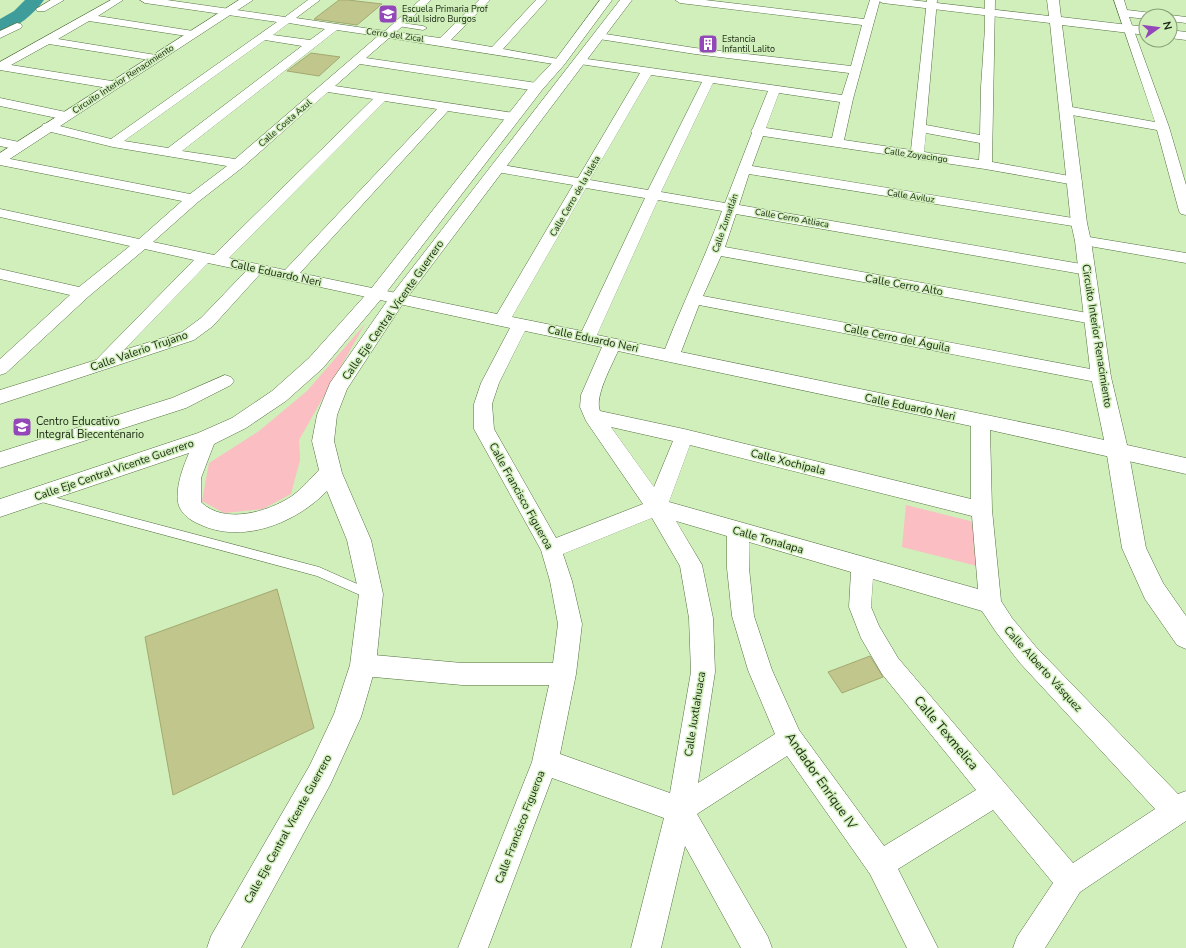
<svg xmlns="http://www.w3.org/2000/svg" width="1186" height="948" font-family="'Nunito Sans',sans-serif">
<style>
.green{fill:#fabec3}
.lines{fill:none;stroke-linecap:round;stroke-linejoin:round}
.river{fill:#3e9d9b;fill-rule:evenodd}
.building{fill:#c0c68c;stroke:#a3a970}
.service-casing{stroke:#557041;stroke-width:1}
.pedestrian-casing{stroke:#557041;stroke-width:1}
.minor-casing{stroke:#557041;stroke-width:1}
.secondary-casing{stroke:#557041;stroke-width:1}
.service{fill:#fff;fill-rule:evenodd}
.pedestrian{fill:#fff;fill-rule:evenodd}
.minor{fill:#fff;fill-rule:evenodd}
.secondary{fill:#fff;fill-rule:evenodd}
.labels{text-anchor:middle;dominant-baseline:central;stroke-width:3;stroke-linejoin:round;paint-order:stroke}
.far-poi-label{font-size:9px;fill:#1a2612;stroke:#d0efbb;text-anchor:start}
.far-street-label{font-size:9px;fill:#1a2612;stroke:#d0efbb}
.street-label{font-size:11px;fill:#1a2612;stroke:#d0efbb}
.poi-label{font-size:11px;fill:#1a2612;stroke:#d0efbb;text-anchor:start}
.near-street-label{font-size:13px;fill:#1a2612;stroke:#d0efbb}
</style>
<rect width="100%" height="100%" fill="#d0efbb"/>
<g class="green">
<path d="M365 324 299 440 300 460 291 494 263 509 224 513 202 501 209 463 259 431 307 391Z"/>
<path d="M906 505 978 523 977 566 902 547Z"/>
</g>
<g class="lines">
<path class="river" d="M25 0H44C34 14 17 28 0 33V19L14 11Z"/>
</g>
<g class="building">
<path d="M339 0H348L382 4 357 25 314 19Z"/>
<path d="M311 53 340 57 319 76 287 71Z"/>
<path d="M277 589 314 728 173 795 145 637Z"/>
<path d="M870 656 883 677 842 693 828 672Z"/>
</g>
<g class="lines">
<g class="service-casing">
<path id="service" d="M38 493 319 567 373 591 375 594 373 597 369 599 317 576 34 500 33 497 34 494Z"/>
</g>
<g class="pedestrian-casing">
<path id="pedestrian" d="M395 22 423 26 427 28 423 30 398 26 394 24Z"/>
</g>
<g class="minor-casing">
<g id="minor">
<path d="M51 0H64L45 11H37L36 9Z"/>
<path d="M111 0H123L98 16 193 31 198 34 193 37 89 21 58 39 156 55 160 56 162 58 160 60 156 61 49 44 11 65 118 82 120 85 118 88 114 89 0 70V62Z"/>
<path d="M140 0H167L285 17 308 0H320L296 18 385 31 420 0H431L396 32 440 38 479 0H490L451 40 492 47 536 0H547L503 49 564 60 566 62 564 64 560 65 389 38 366 58 537 83 541 84 543 87 541 90 537 91 360 64 335 86 514 113 518 114 520 117 518 120 514 121 448 111 300 273 497 314 573 185 497 172 492 171 490 168 492 165 497 164 578 178 640 73 580 64 576 63 574 61 576 59 580 58 842 95 849 73 695 54 599 39 595 38 594 36 595 34 599 33 695 48 851 66 862 25 680 3 675 0H705L864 19 870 0H880L853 99 844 140 911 150 927 0H937L926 125 980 135 981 87 985 28V0H995L992 162 1075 177 1080 178 1082 181 1080 184 1075 185 985 169 763 136 752 166 1079 219 1084 220 1086 223 1084 226 1079 227 749 174 739 205 1087 265 1093 267 1095 270 1093 273 1087 275 736 214 725 247 1093 314 1099 315 1101 319 1099 323 1093 324 721 256 703 296 1101 371 1107 373 1110 377 1107 381 1101 383 699 305 681 352 1059 430 1186 458V474L990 430 992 510 1001 601 1012 618 1036 647 1178 794 1186 791V821L1080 892 1045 948H1013L1017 937 1053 883 993 810 898 869 938 948H907L870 874 787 756 697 814 768 937 772 948H741L685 846 661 948H631L664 818 552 778 488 948H458L532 762 549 685H462L363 676 355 673 351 665 355 657 363 654 462 663H553L558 624 550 581 541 550 474 429V404L481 383 510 328 260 274 213 326 194 340 0 404V390L96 360 194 260 145 249 88 297 6 373 0 375V359L70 295 0 279V269L79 287 130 246 0 217V209L139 239 182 201 0 165V157L190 194 227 166 113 147 43 130 42 127 43 124 48 123 111 139 277 22 145 3ZM289 23 325 29 310 40 273 35ZM337 30 378 36 235 159 182 151ZM265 40 302 46 168 148 124 141ZM651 75 702 82 648 190 590 180ZM713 83 768 91 753 128 751 131 752 133 725 203 661 192ZM328 92 373 99 214 255 153 242 198 202 243 167ZM779 93 840 102 832 138 766 128ZM385 101 437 109 285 270 229 258ZM926 133 980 143 979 160 924 152ZM586 188 645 198 582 331 512 317ZM658 200 722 211C705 258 683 303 665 349L597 335ZM208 263 246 271 201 318 182 332 124 350ZM525 331 602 347 581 395 580 407 586 421 643 504 556 538 494 429 492 404 499 383ZM618 351 971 426V499L684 429 600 411C594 397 612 365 618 351ZM611 427 673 441 654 487ZM690 445 972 516 978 589 669 502ZM652 518 680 566 689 618 691 672 670 793 560 754 576 674 582 624 572 581 563 554ZM676 521 727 536V568L732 616 748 670 775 734 698 783 715 672 713 618 702 565ZM749 542 851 572 849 607 861 638 882 674 976 790 884 846 799 730 772 670 754 616 749 568ZM873 579 982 611 996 632 1020 663 1155 809 1073 863 898 658 879 626 871 607Z"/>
<path d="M1114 0H1124L1127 10 1152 13 1157 16H1146V19L1129 17 1169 127 1186 185V215L1181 214 1179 211 1157 130 1066 114 1062 113 1060 110 1062 107 1066 106 1155 122Z"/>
<path d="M1170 15 1186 17V23L1170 21V16H1166Z"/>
<path d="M17 23 21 24 22 26 21 28 0 38V31Z"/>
<path d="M0 98 66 112 70 113 72 116 70 119 66 120 0 106Z"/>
<path d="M0 138 24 143 26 146 24 149 19 150 0 146Z"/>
<path d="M1083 236 1186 253V263L1078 244 1075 241 1078 238Z"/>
<path d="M225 375 231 377 234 381 231 385 186 408 0 468V452L172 398Z"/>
</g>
</g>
<g class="secondary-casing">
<g id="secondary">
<path d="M239 0H253L5 162 0 163V153Z"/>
<path d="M600 0H612L564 65 542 90 382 298 323 368 286 401 246 428 214 444 201 478V502C224 525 268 512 292 496 302 489 310 479 319 470L312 441 317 415 330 383 392 294 620 0H632L404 302 347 389 337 415 334 441 342 473 371 540 383 594 376 665 361 717 330 785 241 948H207L211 936 310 765 334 714 350 665 359 594 347 540 327 491C296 523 242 545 199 524 191 521 182 514 179 506 174 490 183 467 189 453L0 517V499L198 433 232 418 272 391 309 358 370 290 532 84 556 59Z"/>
<path d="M877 0H911L1049 16 1047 0H1059L1061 17 1146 27V35L1062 25 1087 223 1091 241 1111 377 1128 449 1146 548 1163 583 1186 616V649L1177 645 1145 599 1122 548 1106 449 1091 377 1075 241 1071 223 1050 23 883 3Z"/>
<path d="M1170 30 1186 32V40L1170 38Z"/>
</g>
</g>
<use href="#service" class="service"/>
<use href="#pedestrian" class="pedestrian"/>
<use href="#minor" class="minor"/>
<use href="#secondary" class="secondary"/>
</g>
<defs>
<g id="school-square" transform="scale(1)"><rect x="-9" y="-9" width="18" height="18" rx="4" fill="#9447b9" stroke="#d0efbb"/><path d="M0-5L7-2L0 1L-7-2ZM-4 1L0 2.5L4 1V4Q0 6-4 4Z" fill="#fff"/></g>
<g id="building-square" transform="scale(1)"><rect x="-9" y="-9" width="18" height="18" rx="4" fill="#9447b9" stroke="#d0efbb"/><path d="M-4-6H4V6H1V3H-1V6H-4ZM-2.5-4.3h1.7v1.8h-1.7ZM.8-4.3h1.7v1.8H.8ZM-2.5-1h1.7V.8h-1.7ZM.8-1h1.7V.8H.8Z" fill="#fff"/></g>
</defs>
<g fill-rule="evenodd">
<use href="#school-square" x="388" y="14"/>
<use href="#building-square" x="708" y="44"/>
<use href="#school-square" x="22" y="427"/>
</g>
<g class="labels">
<g class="far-poi-label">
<text x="402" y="9">Escuela Primaria Prof<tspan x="402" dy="10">Raul Isidro Burgos</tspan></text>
<text x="722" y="39">Estancia<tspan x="722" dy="10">Infantil Lalito</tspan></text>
</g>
<g class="far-street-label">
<text transform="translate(395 35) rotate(8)">Cerro del Zical</text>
<text transform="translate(123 79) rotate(-33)">Circuito Interior Renacimiento</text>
<text transform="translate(285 123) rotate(-41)">Calle Costa Azul</text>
<text transform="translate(916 155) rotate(8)">Calle Zoyacingo</text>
<text transform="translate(575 196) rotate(-60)">Calle Cerro de la Isleta</text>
<text transform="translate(911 196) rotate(9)">Calle Aviluz</text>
<text transform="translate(792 218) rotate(10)">Calle Cerro Atliaca</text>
<text transform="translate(725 223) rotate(-71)">Calle Zumatlán</text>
</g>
<g class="street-label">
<text transform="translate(276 273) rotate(12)">Calle Eduardo Neri</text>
<text transform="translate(904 285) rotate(10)">Calle Cerro Alto</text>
<text transform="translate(393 310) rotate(-55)">Calle Eje Central Vicente Guerrero</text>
<text transform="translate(1097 336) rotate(81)">Circuito Interior Renacimiento</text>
<text transform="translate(897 338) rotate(11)">Calle Cerro del Águila</text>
<text transform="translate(593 339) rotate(12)">Calle Eduardo Neri</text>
<text transform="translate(139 351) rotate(-19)">Calle Valerio Trujano</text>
<text transform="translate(910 407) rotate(12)">Calle Eduardo Neri</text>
<text transform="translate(788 462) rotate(14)">Calle Xochipala</text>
<text transform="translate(114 470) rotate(-19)">Calle Eje Central Vicente Guerrero</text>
<text transform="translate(521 496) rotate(61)">Calle Francisco Figueroa</text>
<text transform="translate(768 540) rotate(16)">Calle Tonalapa</text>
<text transform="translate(1043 669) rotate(48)">Calle Alberto Vásquez</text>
<text transform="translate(695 714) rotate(-81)">Calle Juxtlahuaca</text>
<text transform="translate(520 827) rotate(-69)">Calle Francisco Figueroa</text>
<text transform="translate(288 829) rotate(-61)">Calle Eje Central Vicente Guerrero</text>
</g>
<g class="poi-label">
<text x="36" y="421">Centro Educativo<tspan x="36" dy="13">Integral Biecentenario</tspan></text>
</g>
<g class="near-street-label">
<text transform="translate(946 733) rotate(50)">Calle Texmelica</text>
<text transform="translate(821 781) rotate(55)">Andador Enrique IV</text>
</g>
</g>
<g transform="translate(1158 28) rotate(76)"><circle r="19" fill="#d0efbb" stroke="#879f77"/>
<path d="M0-3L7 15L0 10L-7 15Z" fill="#9447b9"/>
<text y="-6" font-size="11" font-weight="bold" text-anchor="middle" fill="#1a2612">N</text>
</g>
</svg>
